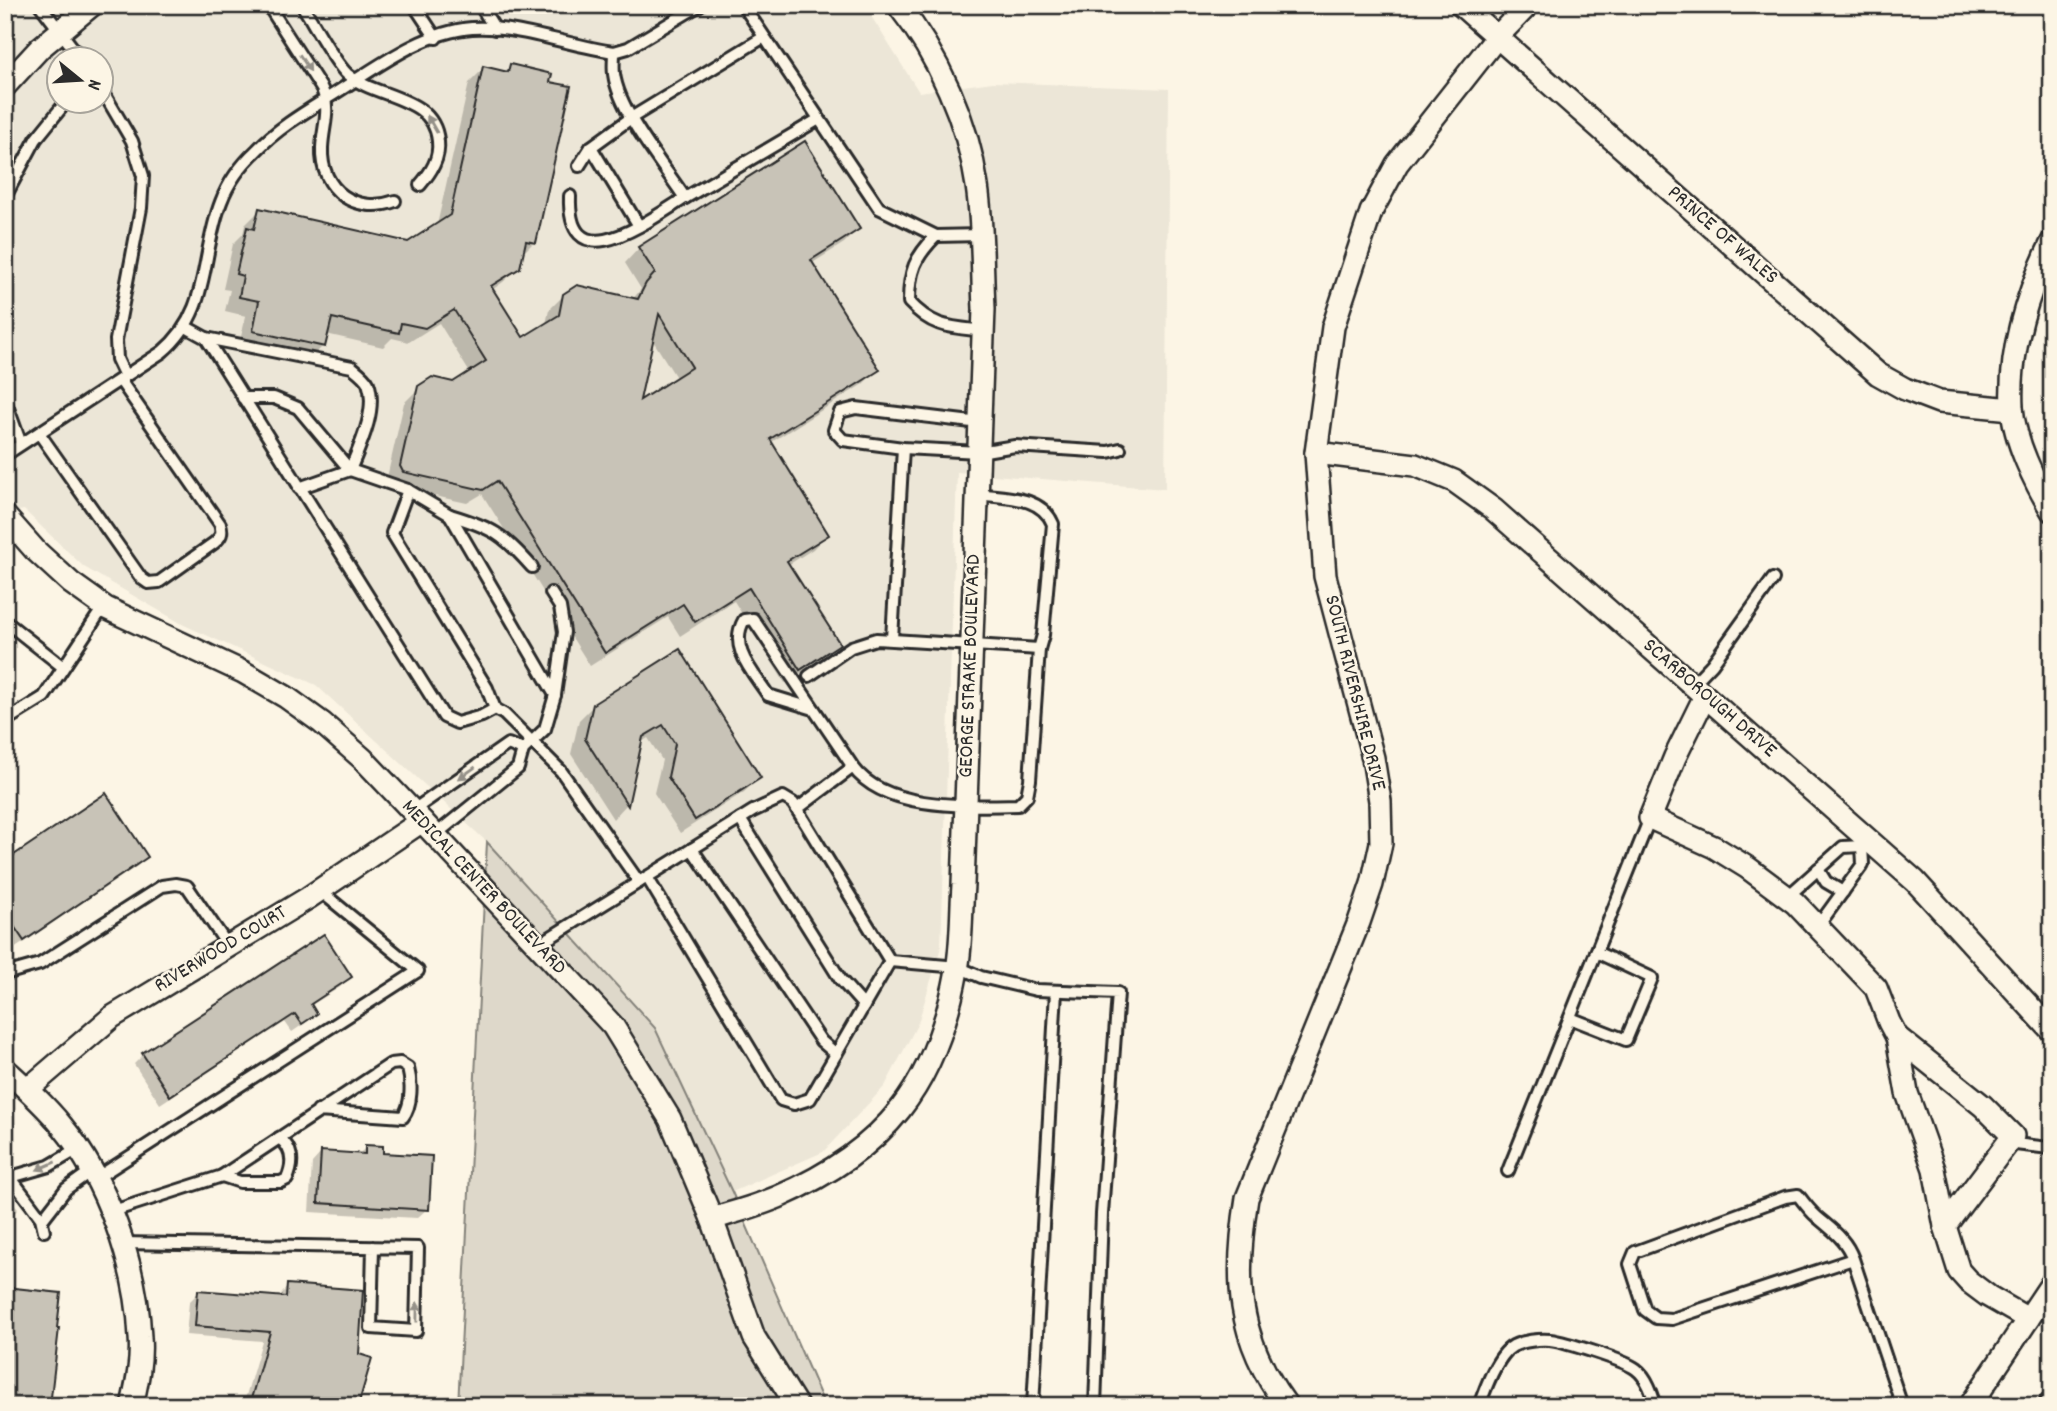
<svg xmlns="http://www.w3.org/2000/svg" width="2057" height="1411" font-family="Dekko,sans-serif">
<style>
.built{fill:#ece6d7;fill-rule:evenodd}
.green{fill:#ded8ca;stroke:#84827a;stroke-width:2}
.shadow{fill:#0003;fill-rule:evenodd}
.building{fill:#c8c3b7;stroke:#2b2b2b;stroke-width:2;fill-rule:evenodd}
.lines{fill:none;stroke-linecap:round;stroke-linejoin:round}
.service-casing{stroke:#2b2b2b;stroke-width:16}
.minor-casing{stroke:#2b2b2b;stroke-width:26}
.service{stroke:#fcf5e5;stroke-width:10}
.minor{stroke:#fcf5e5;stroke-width:21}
.oneway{fill:#949088}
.labels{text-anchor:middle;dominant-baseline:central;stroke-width:5;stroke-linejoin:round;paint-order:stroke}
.street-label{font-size:21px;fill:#2b2b2b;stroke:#fcf5e5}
</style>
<rect width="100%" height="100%" fill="#fcf5e5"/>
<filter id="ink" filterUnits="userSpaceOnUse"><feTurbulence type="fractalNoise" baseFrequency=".0143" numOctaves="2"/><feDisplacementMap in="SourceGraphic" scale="14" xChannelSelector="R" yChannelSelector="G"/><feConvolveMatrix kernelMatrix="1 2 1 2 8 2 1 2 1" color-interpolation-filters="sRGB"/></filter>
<g filter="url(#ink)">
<path class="built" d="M5 5H864L919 92 993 82 1169 89 1165 489 957 472 941 947 918 1023 885 1086 823 1152 732 1192 654 1028 487 842 316 685 184 625 84 567 24 510 5 513ZM60 60H102V102H60Z"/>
<path class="green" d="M487 842 655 1028 732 1192 825 1406H458Z"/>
<g class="shadow">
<path d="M510 66 534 242 521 255 519 267 503 282 492 290 523 339 546 324 549 310 564 295 632 300 641 289 625 263 639 248 858 229 844 243 811 264 877 369 863 384 770 443 827 534 813 549 788 565 837 644 823 658 785 683 734 601 680 636 668 617 590 666 482 494 467 503 389 486 386 482 404 403 419 388 454 384 470 373 439 323 409 342 392 338 383 347 326 334 323 346 309 360 239 345 246 316 225 311 230 290 223 289 233 244 243 234 245 225 260 210 408 243 437 225 469 83 484 68 504 73ZM652 339 677 379 637 404Z"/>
<path d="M679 651 759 778 744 792 680 833 654 793 662 760 648 738 640 743 626 805 613 819 571 754 579 720 594 705Z"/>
<path d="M5 677 11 681 5 688Z"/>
<path d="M5 742 11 749 5 754Z"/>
<path d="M146 857 137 866 14 949 5 936V863Z"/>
<path d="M350 977 340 987 310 1006 315 1014 305 1023 292 1032 285 1022 160 1104 134 1064 143 1055Z"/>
<path d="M366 1147 381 1155 427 1209 417 1218 309 1212 312 1163 321 1153 358 1155Z"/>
<path d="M5 1195 18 1209 5 1222Z"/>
<path d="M288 1286 356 1406H243L262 1341 186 1335 189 1302 199 1292 278 1298Z"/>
</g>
<g class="building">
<path d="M510 64 552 74 550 82 571 86 536 243 526 241 520 268 491 286 523 337 559 315 563 294 577 285 638 299 646 283 655 273 638 247 805 141 860 229 811 260 880 370 770 439 829 535 787 561 840 644 800 670 749 588 695 622 683 604 605 653 497 481 483 490 403 472 400 466 418 386 432 377 453 382 486 361 454 310 425 328 401 323 399 333 332 318 325 347 253 331 259 301 239 297 243 276 236 274 247 227 254 229 259 208 408 242 450 215 483 66 508 72ZM659 314 692 367 640 400Z"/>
<path d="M680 649 761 778 695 820 668 777 675 744 663 725 643 737 628 806 585 739 593 704Z"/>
<path d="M106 793 148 857 24 941 5 913V861Z"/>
<path d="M324 934 352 977 311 1004 317 1014 302 1024 295 1014 170 1096 142 1053Z"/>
<path d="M365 1145 383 1146V1153L432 1156 429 1210 318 1203 321 1151 365 1154Z"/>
<path d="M287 1284 363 1290 359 1354 372 1358 358 1406H249L270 1332 195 1326 198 1290 286 1297Z"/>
<path d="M5 1287 61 1293 57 1328H59L50 1406H5Z"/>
</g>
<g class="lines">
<g class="service-casing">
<g id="service">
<path d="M40 5 82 60"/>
<path d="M268 5 322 89C331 112 323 125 322 148 320 191 357 215 395 201"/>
<path d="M302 5C313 22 334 62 347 74 376 99 434 95 438 141 440 159 431 172 420 185"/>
<path d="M414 5 436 38"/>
<path d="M480 5 495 29"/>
<path d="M743 5 879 208 936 236 981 235"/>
<path d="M614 52C614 59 613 67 614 74 619 112 664 166 685 198L819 119"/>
<path d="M102 90 132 141 143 176 141 208 116 340 117 359 125 376"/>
<path d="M591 147 639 226"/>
<path d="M579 166 591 147 631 118 764 37"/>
<path d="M570 196C567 283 649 220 685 198"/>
<path d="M5 197 36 139 66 102"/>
<path d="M936 236C915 257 909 271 909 302 933 328 950 327 984 331"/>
<path d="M186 327 206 338 444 717 457 723 482 716 495 709 504 714 561 771 639 882"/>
<path d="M206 338 352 367C357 371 365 377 368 383 378 409 360 446 350 470L408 490 450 515 555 695 545 729 523 750 518 768 435 835"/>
<path d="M243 398H274L298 408 350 470 299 488"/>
<path d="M5 400 21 444"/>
<path d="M980 423 856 408 840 412 834 430 843 440 903 448 979 452 1015 446 1108 452 1120 449"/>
<path d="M39 433 141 578 148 583 159 582 214 543C221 537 223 533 220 524L120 380"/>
<path d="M5 455 162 352C211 311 200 256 221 202 228 183 242 164 257 150 279 127 307 111 334 94 376 68 422 32 472 28 516 25 570 46 614 52L628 48 700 5"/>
<path d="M408 490 392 533 487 688 495 709"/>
<path d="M977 494C1005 498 1041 495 1053 524L1043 635 1039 649"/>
<path d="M450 515C493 528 503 534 532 567"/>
<path d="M551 593 560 607 564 632 555 695"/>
<path d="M5 621 63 667"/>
<path d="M892 639 903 448"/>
<path d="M1692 685 1712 664 1773 579"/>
<path d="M814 709 768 695C753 672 728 647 744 620L753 619 853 767"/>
<path d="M5 721 44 697 104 606"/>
<path d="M797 809 853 767C885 811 969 806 1018 805L1027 796 1030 780 1039 649 876 639 851 647 809 676"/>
<path d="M412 811 508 744 523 750"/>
<path d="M740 819 840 979 864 1006"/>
<path d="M692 849 821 1041 836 1054"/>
<path d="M1818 869 1826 882 1843 892"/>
<path d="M647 877 781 1100 794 1104 810 1099 890 961"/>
<path d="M1787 897 1843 847 1862 846"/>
<path d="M1818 926 1863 864 1862 846 1867 839"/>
<path d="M538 945 753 811 783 797 793 803 890 961 958 967 981 977 1036 990 1118 993 1102 1214 1095 1406"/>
<path d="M5 974 40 964 162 886 176 884 187 886 228 946"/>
<path d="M1570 1018 1626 1040 1652 978 1596 952"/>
<path d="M2007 1143 2049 1148 2052 1145"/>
<path d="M5 1170 41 1218 44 1231"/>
<path d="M1508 1171 1650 818"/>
<path d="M222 1176 240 1182H281L287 1179C294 1163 293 1148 279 1138"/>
<path d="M11 1177 49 1166 78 1149"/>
<path d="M95 1179 418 971 319 890"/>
<path d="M110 1212 222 1176 391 1064 400 1063 408 1068C412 1083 412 1105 403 1117L318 1111"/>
<path d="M42 1220 66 1189 91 1171"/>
<path d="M122 1243 418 1248 416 1331 371 1328 373 1247"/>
<path d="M1853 1259 1672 1319 1656 1318 1645 1310 1630 1264 1635 1252 1785 1197 1798 1195C1804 1203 1810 1211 1817 1217 1832 1230 1846 1239 1853 1259L1902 1406"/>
<path d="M1033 1406 1056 991"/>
<path d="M1479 1406C1485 1389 1497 1355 1513 1346 1523 1341 1539 1339 1550 1340 1565 1342 1624 1360 1636 1369 1647 1377 1652 1393 1656 1406"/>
<path d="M2043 1406 2052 1393"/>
</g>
</g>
<g class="minor-casing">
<g id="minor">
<path d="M1461 5 1878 374 1905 389 1939 402 2012 409"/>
<path d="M5 86 40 48 92 5"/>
<path d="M2052 242C2027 293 2009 350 2012 407 2014 440 2035 483 2052 511"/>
<path d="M1316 453 1415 465 1454 481 1493 509 1915 881 2052 1031"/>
<path d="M5 516 35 550 71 583 106 608 243 672 286 697 322 723 363 759 422 821 613 1026 670 1119 712 1219 754 1337 797 1406"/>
<path d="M1705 696 1675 757 1650 818 1714 847 1748 868 1795 903 1876 988 1889 1022 1897 1037 1907 1093 1934 1169 1945 1226 1959 1271 1968 1281 1988 1296 2028 1319"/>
<path d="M1897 1037 1983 1106 2013 1136 1945 1226"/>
<path d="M5 1069C25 1087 45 1105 62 1126 107 1180 137 1267 140 1337 142 1361 137 1383 132 1406"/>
<path d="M28 1089 112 1017 308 898 422 821"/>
<path d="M712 1219C734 1212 757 1206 778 1197 886 1150 936 1086 957 970 962 942 961 913 963 885L984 309C982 268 983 226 977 186 968 122 938 55 898 5"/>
<path d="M1287 1406C1236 1338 1234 1278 1247 1198L1359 922 1372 884 1381 843 1380 801 1373 758 1325 576 1316 453 1333 327 1371 212 1397 164 1497 37 1528 5"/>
<path d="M1970 1406 2052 1283"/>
</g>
</g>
<use href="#service" class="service"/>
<use href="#minor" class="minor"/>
</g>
<defs><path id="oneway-solid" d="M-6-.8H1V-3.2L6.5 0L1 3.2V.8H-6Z" transform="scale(1.75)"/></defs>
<g class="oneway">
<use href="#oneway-solid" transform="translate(305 63) rotate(57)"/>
<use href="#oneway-solid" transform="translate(432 124) rotate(-120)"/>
<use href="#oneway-solid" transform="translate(467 773) rotate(145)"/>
<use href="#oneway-solid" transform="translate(46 1166) rotate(157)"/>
<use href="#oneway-solid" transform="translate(417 1312) rotate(-89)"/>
</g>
</g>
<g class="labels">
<g class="street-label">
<text transform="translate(1722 236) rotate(41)">PRINCE OF WALES</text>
<text transform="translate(971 666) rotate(-88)">GEORGE STRAKE BOULEVARD</text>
<text transform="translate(1354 693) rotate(76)">SOUTH RIVERSHIRE DRIVE</text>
<text transform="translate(1709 699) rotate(41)">SCARBOROUGH DRIVE</text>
<text transform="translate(483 888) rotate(47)">MEDICAL CENTER BOULEVARD</text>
<text transform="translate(221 950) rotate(-31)">RIVERWOOD COURT</text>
</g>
</g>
<rect width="2057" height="1411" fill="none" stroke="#fcf5e5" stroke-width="28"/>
<rect x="14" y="14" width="2029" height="1383" fill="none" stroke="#2b2b2b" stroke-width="2.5" filter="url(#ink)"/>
<g transform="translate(80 80) rotate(108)"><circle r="33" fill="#fcf5e5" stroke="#a8a49b" stroke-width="2"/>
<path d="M0-5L12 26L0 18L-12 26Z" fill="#2b2b2b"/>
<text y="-10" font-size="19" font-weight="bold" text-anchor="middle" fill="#2b2b2b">N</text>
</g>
</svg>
